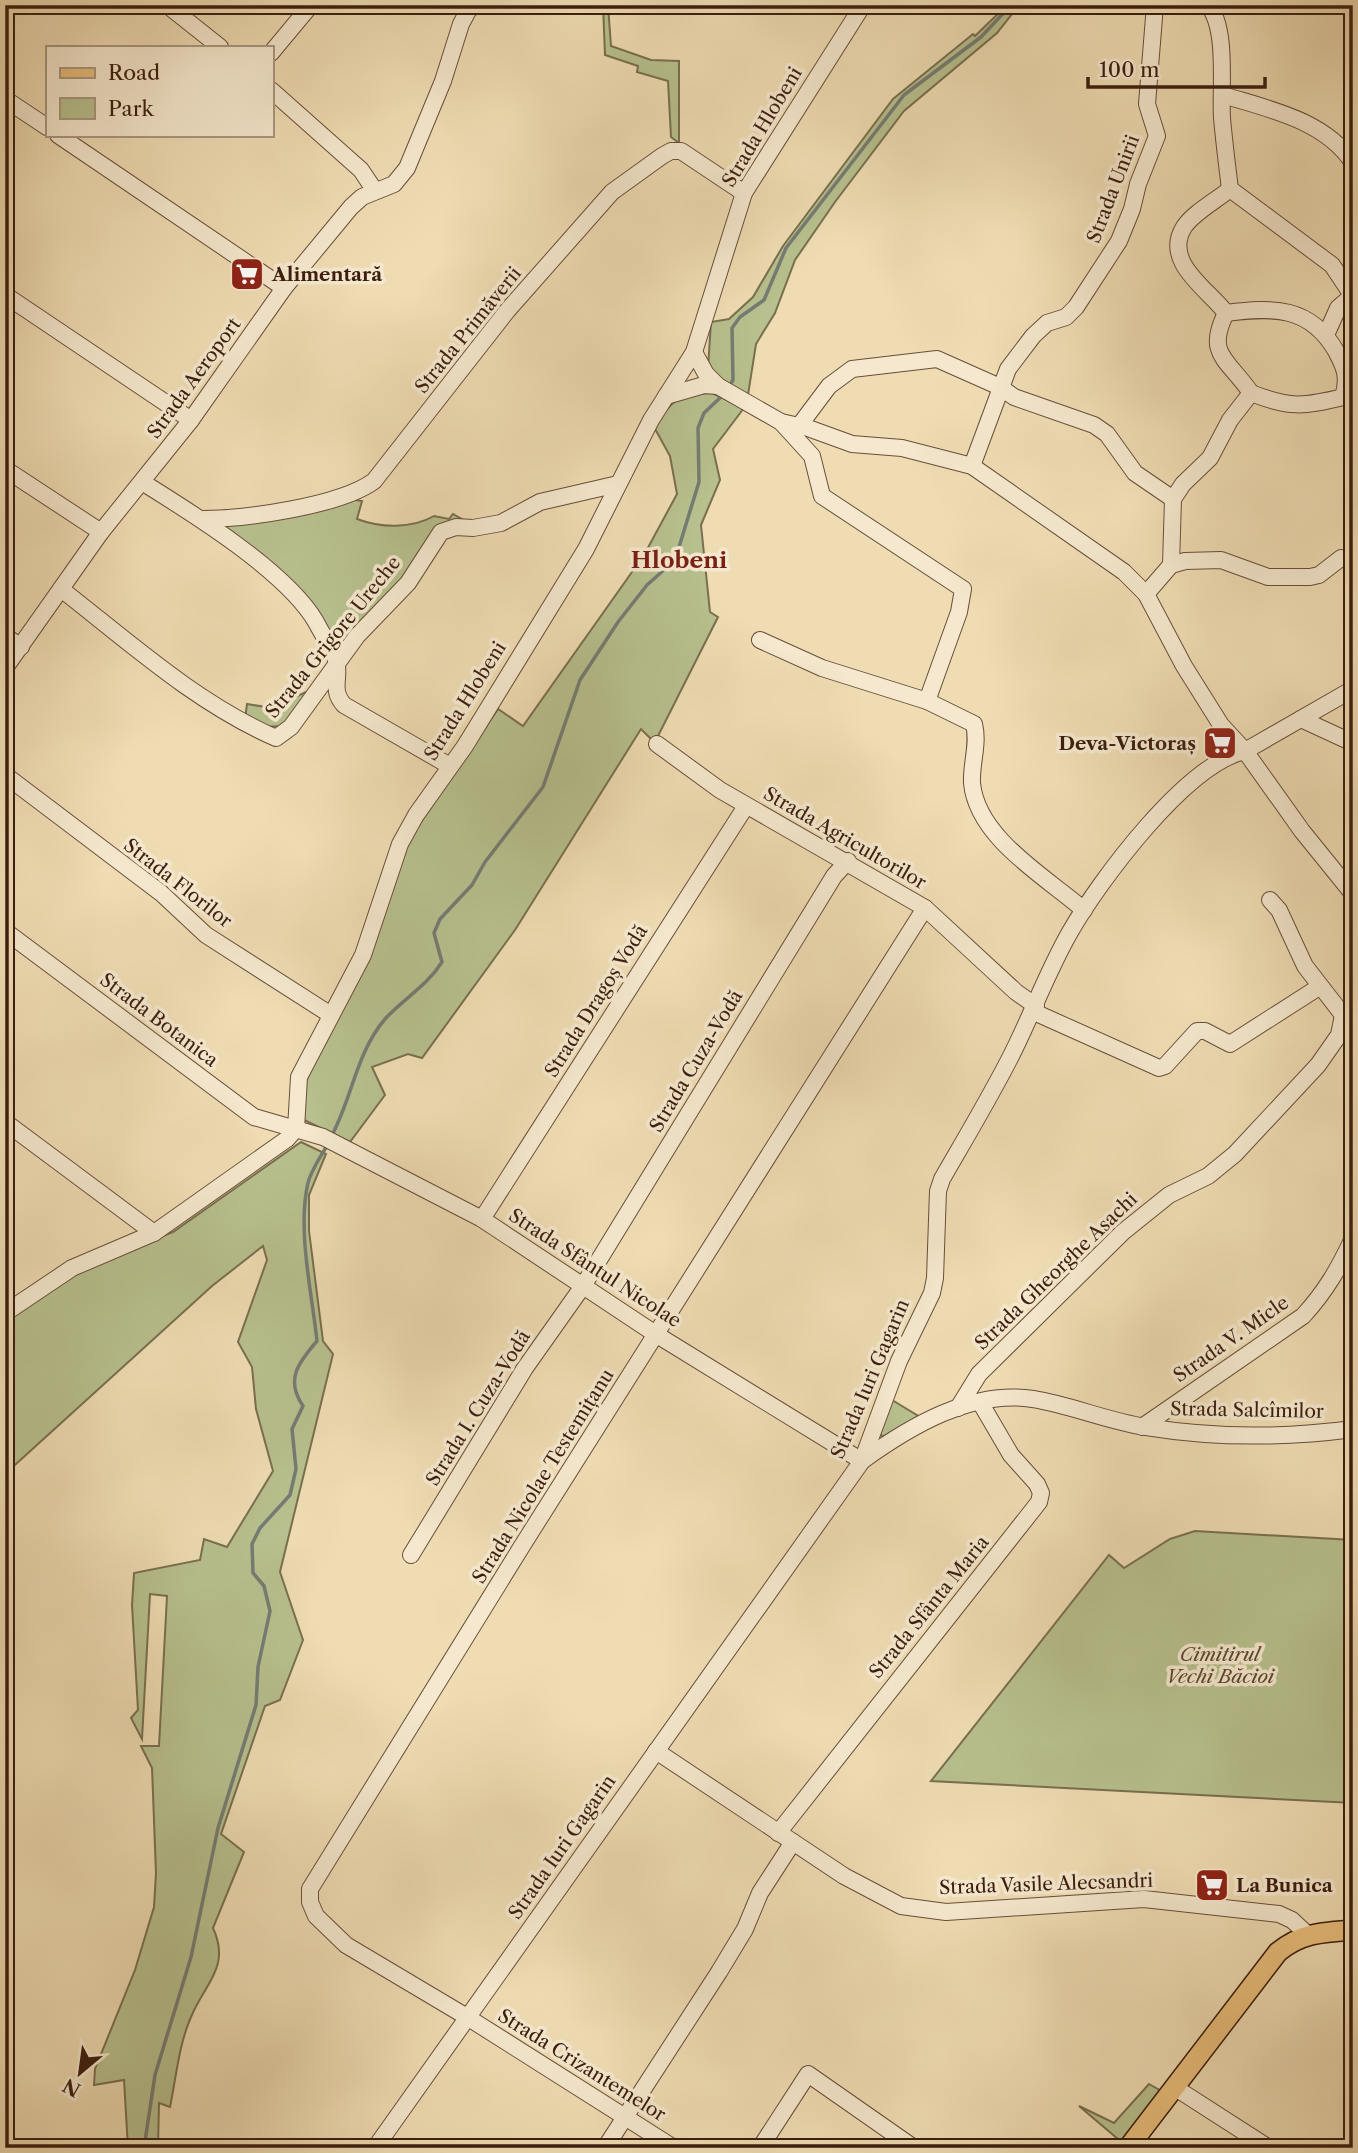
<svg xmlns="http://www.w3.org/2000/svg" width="1358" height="2153" font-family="'Libre Caslon Text',serif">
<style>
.green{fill:#b7c08e;stroke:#796f4f;stroke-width:2}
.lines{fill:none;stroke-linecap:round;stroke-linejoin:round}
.stream{stroke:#757c73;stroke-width:3.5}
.minor-casing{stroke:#684e39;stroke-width:18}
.major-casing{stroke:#3b1e10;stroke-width:22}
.minor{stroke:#f5e8ce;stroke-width:16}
.major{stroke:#e8be7a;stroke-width:19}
.labels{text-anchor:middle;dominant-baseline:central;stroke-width:7;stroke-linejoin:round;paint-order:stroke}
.street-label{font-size:19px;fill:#3b1e10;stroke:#f5e8ce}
.poi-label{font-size:19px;font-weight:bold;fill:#3b1e10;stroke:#f5e8ce;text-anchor:start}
.park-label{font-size:19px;font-style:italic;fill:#5a4630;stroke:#f5e8ce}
.quarter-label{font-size:23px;font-weight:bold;fill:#7a1f14;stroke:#f5e8ce}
</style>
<rect width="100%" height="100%" fill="#efdcb3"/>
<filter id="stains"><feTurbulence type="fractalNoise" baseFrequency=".00286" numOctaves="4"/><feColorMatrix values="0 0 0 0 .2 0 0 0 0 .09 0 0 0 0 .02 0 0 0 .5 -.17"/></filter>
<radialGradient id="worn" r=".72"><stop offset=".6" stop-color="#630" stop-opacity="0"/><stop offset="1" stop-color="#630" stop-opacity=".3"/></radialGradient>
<g class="green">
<path d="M603 5H608L611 46 651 60 679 61V143L671 137 668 81 637 72 638 66 605 55Z"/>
<path d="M1007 5H1019L997 33 904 111 835 202 795 260 775 313 756 344 748 395 716 377 708 368 711 322 729 319 753 297 783 246 893 99 973 34 975 36Z"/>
<path d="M712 393 744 408 713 449 720 480 701 525 710 612 718 617 658 736 651 739 641 729 515 930 422 1058 408 1054 372 1067 385 1095 350 1142 304 1120V1086L410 838 498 709 523 726 644 555 677 494 670 456 654 427C672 400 678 394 712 393Z"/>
<path d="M350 499 362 501 357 519C381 528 411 529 434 516L449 519 453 514 469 523 443 525 403 583 347 641 332 642 214 523Z"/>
<path d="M308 691 286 726 259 727 245 719 247 704 272 708Z"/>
<path d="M301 1142 326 1154 309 1195V1231L323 1341 333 1354 280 1572 303 1640 280 1700 265 1706 221 1834 244 1852 213 1928C231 1967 205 1983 191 2017 179 2044 176 2078 170 2107L159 2103 158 2148H128L124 2080 94 2085 95 2069 135 1970 154 1907 156 1873 152 1768 141 1746H159L167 1596 150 1594 142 1739 131 1718 138 1710 132 1605 134 1573 200 1560 204 1539 227 1547 273 1471 256 1409 252 1367 238 1342 267 1260 263 1246 212 1286 5 1474V1318L75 1269 173 1232Z"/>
<path d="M892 1400 920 1417 883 1437 878 1432Z"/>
<path d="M1195 1531 1353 1540V1803L931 1781 1109 1555 1124 1568 1170 1539Z"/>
<path d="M1149 2084 1163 2092 1125 2145 1079 2106 1114 2123Z"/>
</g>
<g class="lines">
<g class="stream">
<path d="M730 385 733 380 732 328 740 317 764 300 786 248 904 95 981 37 1011 5"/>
<path d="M331 1137C352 1099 356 1053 385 1019 403 999 427 986 442 962L434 933 440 919 472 885 485 862 543 787 580 680 618 622 647 585 675 560 699 482 698 428 704 413 723 395"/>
<path d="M144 2148 155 2075 191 1957 218 1828 256 1705 258 1667 270 1611 264 1586 253 1573 252 1544 260 1528 290 1495 296 1469 292 1429 303 1406C285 1380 298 1363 317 1341 312 1294 297 1229 308 1183 311 1170 321 1156 328 1144"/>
</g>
<g class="minor-casing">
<g id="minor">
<path d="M167 5 220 47"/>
<path d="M1208 5C1228 28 1220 89 1222 118 1224 141 1227 165 1230 189"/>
<path d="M271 53 311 5"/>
<path d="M271 90 361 170 375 191"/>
<path d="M1223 95C1268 109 1325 120 1353 163"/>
<path d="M5 99 47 127"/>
<path d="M58 135 284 288"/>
<path d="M1230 189 1332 265 1352 295"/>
<path d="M5 295 191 420"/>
<path d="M1226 313C1273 307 1310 306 1336 351 1345 368 1349 377 1343 397 1304 407 1289 408 1251 393"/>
<path d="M1226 313C1209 290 1162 262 1184 227 1193 213 1217 200 1230 189"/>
<path d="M1226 313C1205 355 1228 359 1251 393"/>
<path d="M1326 335 1338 308 1353 295"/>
<path d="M694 352 706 374 718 386 781 422 808 428 852 444 902 448 972 466 1124 572 1146 594 1184 666 1221 725 1245 751 1302 831 1353 894"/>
<path d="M666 396 704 385 718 386"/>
<path d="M781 422 812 456 822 496 963 589 959 612 927 701"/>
<path d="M799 426 829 386 852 369 937 359 1000 387 1014 397 1094 425 1107 434 1135 473 1173 499"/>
<path d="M972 466 1008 369 1033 336 1047 323 1066 317 1076 307 1119 241 1132 209 1138 184 1157 136 1147 104 1155 5"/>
<path d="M5 469 101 532"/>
<path d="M142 482C192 513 287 572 316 622 322 634 332 648 336 660 341 677 330 690 344 705L450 766"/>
<path d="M202 519C245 519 340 506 374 481L507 311 612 192 662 156 671 151H681L744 193"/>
<path d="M1171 565 1173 499 1183 484 1210 458 1230 420 1251 393"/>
<path d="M1171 565 1185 561 1221 560 1268 577H1310L1319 575 1341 558 1353 561"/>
<path d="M61 589C129 642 196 703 276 738L291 727 357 636 408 583 441 532 456 527 473 528 501 523 540 502 618 484"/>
<path d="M1146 594 1171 565"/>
<path d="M5 636 21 647"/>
<path d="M760 640 822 668 927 701 974 724C979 744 971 763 972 783 977 838 1046 877 1084 910"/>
<path d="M5 668 101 532 191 420 284 288 351 207 362 197 394 184 407 168 443 81 461 24 469 9 477 5"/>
<path d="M1301 719 1353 743"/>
<path d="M657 744 720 790 925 908 1016 992 1036 1006"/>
<path d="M5 775 161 893 206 935 331 1015"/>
<path d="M1270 900 1279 910 1305 966 1343 1015"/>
<path d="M5 931 254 1117 323 1137 482 1219 657 1335 862 1461C909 1427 972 1389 1033 1399 1071 1405 1107 1421 1146 1427 1214 1438 1285 1438 1353 1429"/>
<path d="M1034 1012 1159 1068 1165 1066 1197 1031H1205L1230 1044 1319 987"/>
<path d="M5 1122 154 1233"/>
<path d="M482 1219 746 806"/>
<path d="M5 1313 72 1268 154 1233 287 1139 296 1129 299 1077 363 955 400 844 416 815 465 746 586 549 651 420 694 352 744 193 863 5"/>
<path d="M958 1408 979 1374 1123 1232 1169 1195 1208 1176 1235 1154 1318 1065 1339 1035 1343 1015 1353 1008"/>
<path d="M1142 1427 1303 1316C1326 1291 1339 1268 1353 1238"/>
<path d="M411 1555 525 1368 583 1286 834 876 848 861"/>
<path d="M656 1751 844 1876 901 1906 946 1912 1144 1899 1279 1914 1292 1920 1307 1934"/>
<path d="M778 1833 1039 1502 1041 1493 1037 1484 1011 1455 980 1402"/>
<path d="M1174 2087 1269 2148"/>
<path d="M375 2148 862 1461 899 1361 932 1293 935 1278 938 1191 942 1179C965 1139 989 1099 1010 1058 1031 1017 1047 972 1070 932 1100 880 1186 764 1245 751L1353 689"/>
<path d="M605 2148 719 1972 745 1929 760 1893 793 1842"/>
<path d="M674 2148 467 2017 346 1945 316 1916 310 1902V1889L522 1546 925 908"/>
<path d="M760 2148 808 2074 914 2148"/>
</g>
</g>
<g class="major-casing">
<path id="major" d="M1128 2148 1278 1952C1301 1933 1323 1932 1353 1930"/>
</g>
<use href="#minor" class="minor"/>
<use href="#major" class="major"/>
</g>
<defs>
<g id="supermarket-square" transform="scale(1.75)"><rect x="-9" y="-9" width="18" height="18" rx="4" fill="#8f2418" stroke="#f5e8ce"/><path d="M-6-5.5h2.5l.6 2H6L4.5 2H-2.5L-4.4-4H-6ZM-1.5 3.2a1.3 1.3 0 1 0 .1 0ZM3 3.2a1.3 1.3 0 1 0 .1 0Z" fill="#fff"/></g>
</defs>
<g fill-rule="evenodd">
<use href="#supermarket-square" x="247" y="274"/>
<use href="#supermarket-square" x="1220" y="743"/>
<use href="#supermarket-square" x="1212" y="1885"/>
</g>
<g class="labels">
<g class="street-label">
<text transform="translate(762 127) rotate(-59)">Strada Hlobeni</text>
<text transform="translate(1113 189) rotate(-69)">Strada Unirii</text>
<text transform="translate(468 330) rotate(-51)">Strada Primăverii</text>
<text transform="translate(194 378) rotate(-54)">Strada Aeroport</text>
<text transform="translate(333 637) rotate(-51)">Strada Grigore Ureche</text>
<text transform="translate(465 701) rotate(-58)">Strada Hlobeni</text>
<text transform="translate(845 838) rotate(30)">Strada Agricultorilor</text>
<text transform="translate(178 883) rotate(38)">Strada Florilor</text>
<text transform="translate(596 1001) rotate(-58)">Strada Dragoș Vodă</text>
<text transform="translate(159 1020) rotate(37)">Strada Botanica</text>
<text transform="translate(696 1061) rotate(-59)">Strada Cuza-Vodă</text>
<text transform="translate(595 1268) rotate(33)">Strada Sfântul Nicolae</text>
<text transform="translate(1056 1271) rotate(-44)">Strada Gheorghe Asachi</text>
<text transform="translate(1231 1339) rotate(-35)">Strada V. Micle</text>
<text transform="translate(870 1379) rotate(-67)">Strada Iuri Gagarin</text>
<text transform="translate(478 1408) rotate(-58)">Strada I. Cuza-Vodă</text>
<text transform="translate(1247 1410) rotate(1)">Strada Salcîmilor</text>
<text transform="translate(543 1476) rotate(-58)">Strada Nicolae Testemițanu</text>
<text transform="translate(929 1607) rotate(-51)">Strada Sfânta Maria</text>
<text transform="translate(562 1847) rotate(-55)">Strada Iuri Gagarin</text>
<text transform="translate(1046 1884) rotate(-2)">Strada Vasile Alecsandri</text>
<text transform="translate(582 2065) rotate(32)">Strada Crizantemelor</text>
</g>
<g class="poi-label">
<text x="272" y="274">Alimentară</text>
<text x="1196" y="743" text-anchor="end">Deva-Victoraș</text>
<text x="1236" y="1885">La Bunica</text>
</g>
<g class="park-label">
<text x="1220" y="1654">Cimitirul<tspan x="1220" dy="22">Vechi Băcioi</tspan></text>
</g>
<g class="quarter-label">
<text x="679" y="560">Hlobeni</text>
</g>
</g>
<rect width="1358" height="2153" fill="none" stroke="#efdcb3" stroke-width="28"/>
<rect x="7" y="7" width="1344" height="2139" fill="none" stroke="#3b1e10" stroke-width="3.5"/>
<rect x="14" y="14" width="1330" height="2125" fill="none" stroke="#3b1e10" stroke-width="2"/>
<rect x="46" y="46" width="228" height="91" fill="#f5e8ce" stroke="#ab9782" stroke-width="2"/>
<rect x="60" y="68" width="35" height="10" fill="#e8be7a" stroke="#ab9782" stroke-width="2"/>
<text x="108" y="80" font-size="21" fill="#3b1e10">Road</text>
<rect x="60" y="98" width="35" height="21" fill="#b7c08e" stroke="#ab9782" stroke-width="2"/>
<text x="108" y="116" font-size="21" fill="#3b1e10">Park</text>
<g transform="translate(80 2073) rotate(209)" stroke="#f5e8ce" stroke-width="5" paint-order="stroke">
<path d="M0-5L12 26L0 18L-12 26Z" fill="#3b1e10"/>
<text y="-10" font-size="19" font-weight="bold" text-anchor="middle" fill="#3b1e10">N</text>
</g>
<path d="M1088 77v10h177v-10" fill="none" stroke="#3b1e10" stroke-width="3.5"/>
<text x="1099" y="77" font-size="21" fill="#3b1e10" stroke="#f5e8ce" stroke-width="5" paint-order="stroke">100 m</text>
<rect width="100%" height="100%" filter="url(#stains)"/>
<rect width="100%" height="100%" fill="url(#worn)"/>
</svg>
